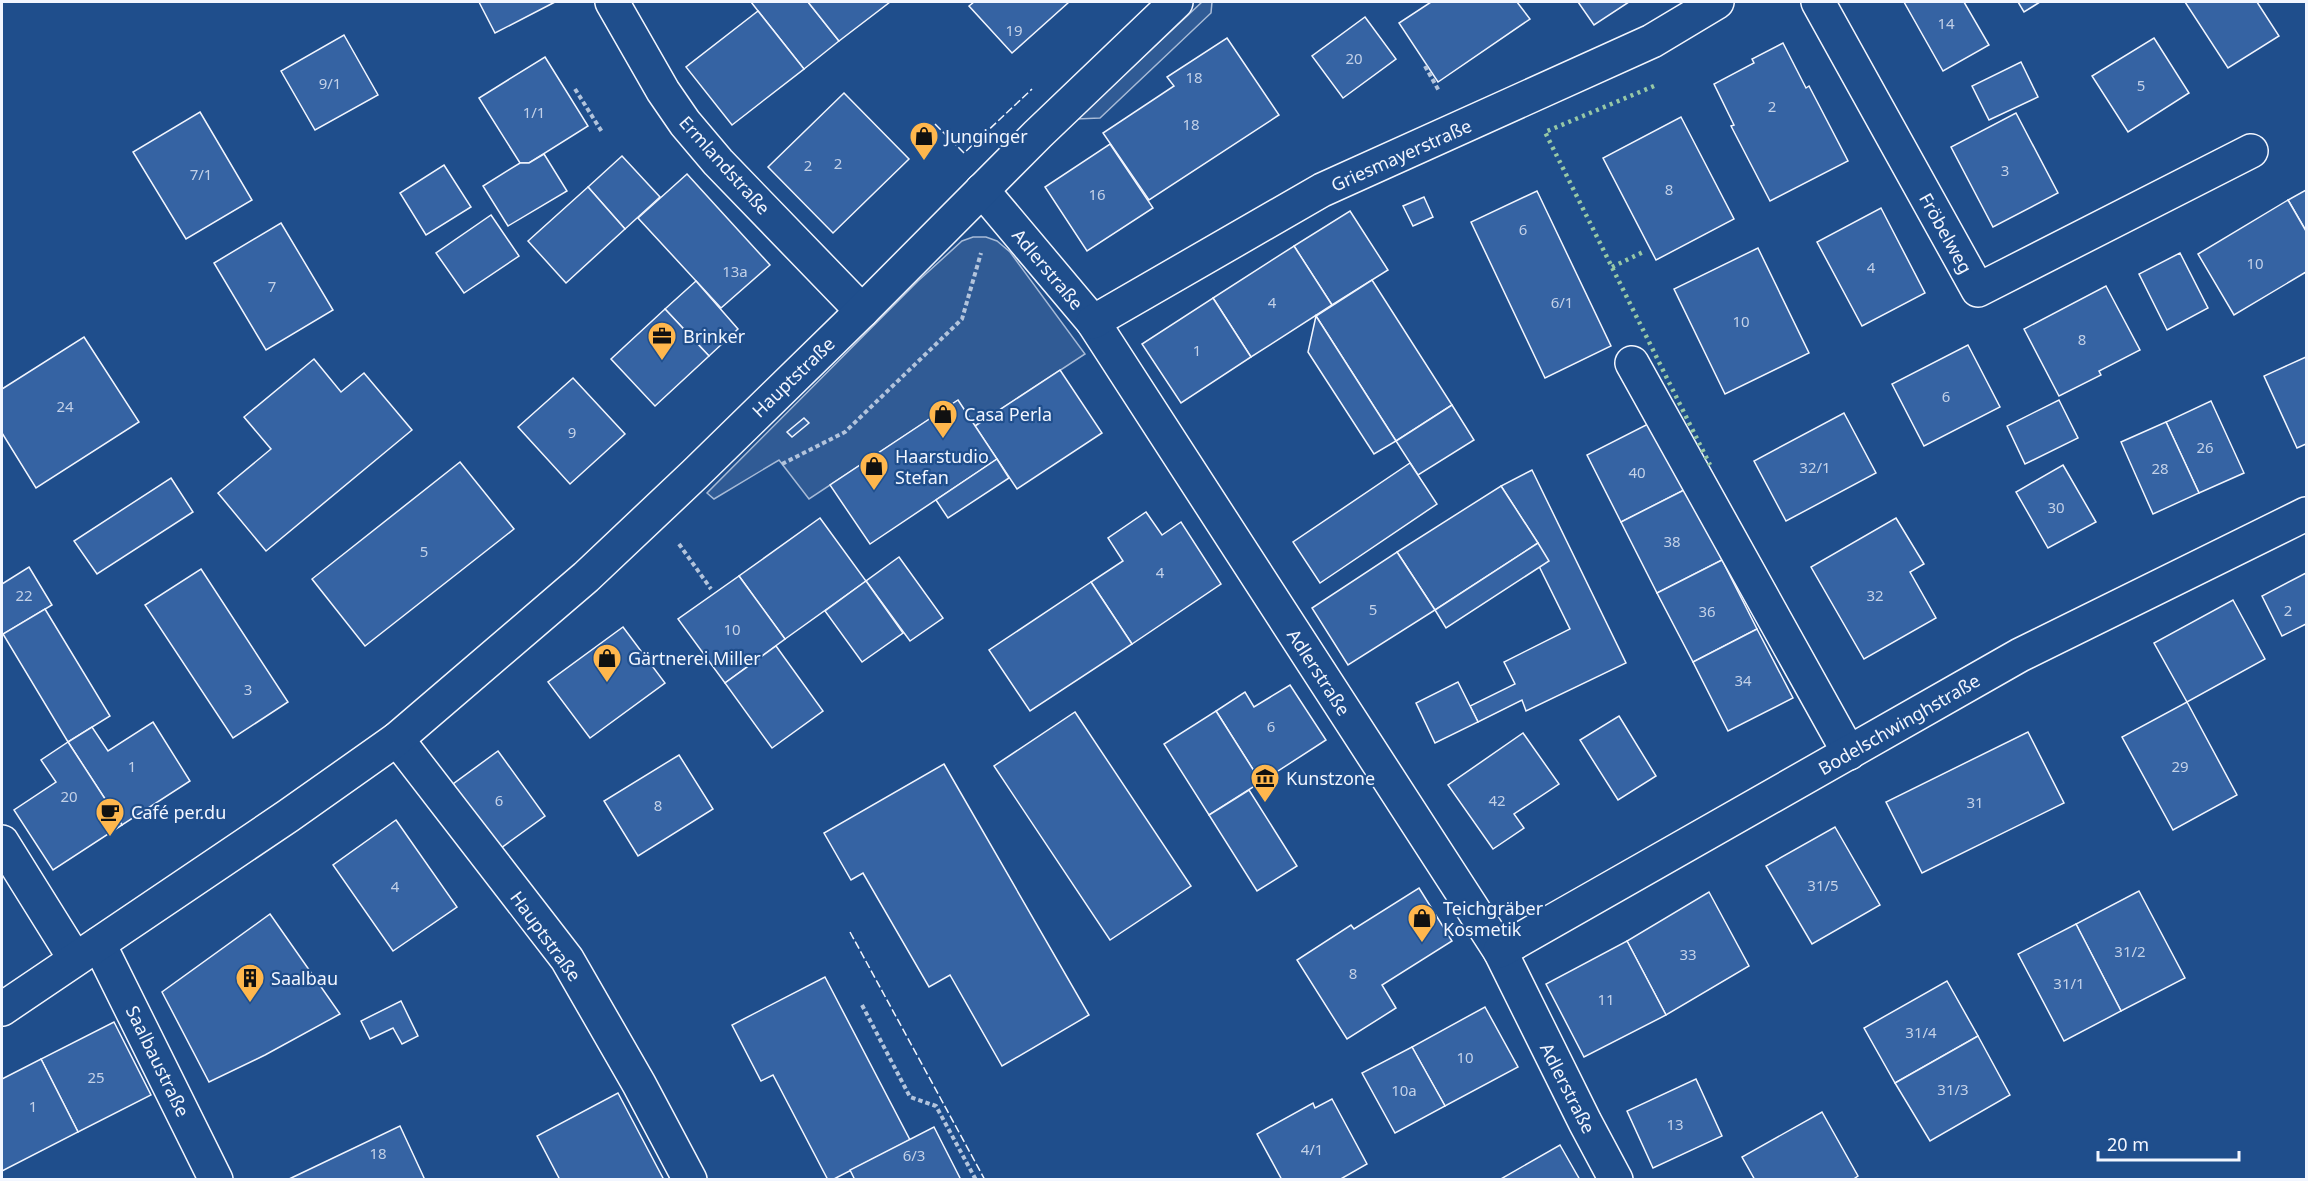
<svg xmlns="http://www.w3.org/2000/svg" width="2308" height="1181" font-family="'Noto Sans',sans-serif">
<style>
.built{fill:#305b95;stroke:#a8bbd7;stroke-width:1.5}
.building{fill:#3563a3;stroke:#f2f6ff;stroke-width:1.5}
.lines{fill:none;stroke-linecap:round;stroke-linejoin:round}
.minor-casing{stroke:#f2f6ff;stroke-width:36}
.path{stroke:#b3c4dc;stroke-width:4;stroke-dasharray:4.5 3;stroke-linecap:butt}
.minor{stroke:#1f4e8c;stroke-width:33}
.hedge{stroke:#97c8a6;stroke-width:4.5;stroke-dasharray:3 4.5;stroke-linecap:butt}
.fence{stroke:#f2f6ff;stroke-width:1.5;stroke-dasharray:8 3;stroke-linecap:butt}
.labels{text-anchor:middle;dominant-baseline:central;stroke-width:4.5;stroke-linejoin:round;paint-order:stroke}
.number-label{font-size:15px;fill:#c3d1e8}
.poi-label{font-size:18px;fill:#f2f6ff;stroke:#1f4e8c;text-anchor:start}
.street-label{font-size:18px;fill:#f2f6ff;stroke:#1f4e8c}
</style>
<rect width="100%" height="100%" fill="#1f4e8c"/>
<g class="built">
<path d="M1202 2H1212L1211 13 1100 118 1077 119Z"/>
<path d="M973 237H986L997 241 1010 252 1085 354 975 426 957 401 809 499 779 460 714 499 707 493 918 281 962 241Z"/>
</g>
<g class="building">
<path d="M479 2H555L495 33Z"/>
<path d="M751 2H808L839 41 804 69Z"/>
<path d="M808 2H890L839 41Z"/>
<path d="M974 2H1069L1012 53 969 6Z"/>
<path d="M1431 2H1517L1530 19 1438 82 1399 23Z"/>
<path d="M1578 2H1629L1594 25Z"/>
<path d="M1904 2H1964L1989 45 1943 71Z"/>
<path d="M2018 2H2040L2024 12Z"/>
<path d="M2185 2H2257L2279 36 2228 68Z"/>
<path d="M758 11 804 69 732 125 686 67Z"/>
<path d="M1365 17 1396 59 1343 98 1312 56Z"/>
<path d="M344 35 378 95 315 130 281 71Z"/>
<path d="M1227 38 1279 115 1149 200 1103 133 1174 86 1167 77Z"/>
<path d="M2154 38 2189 93 2128 132 2092 76Z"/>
<path d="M1783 43 1806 88 1809 86 1848 161 1770 201 1731 126 1734 125 1714 84 1754 63 1752 59Z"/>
<path d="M545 57 588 126 529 163H520L479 98Z"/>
<path d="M2021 62 2038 97 1989 120 1972 86Z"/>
<path d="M844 93 909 159 833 233 768 167Z"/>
<path d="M200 112 252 200 186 239 133 152Z"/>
<path d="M2016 113 2058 193 1993 227 1951 147Z"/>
<path d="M1681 117 1734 219 1656 260 1603 158Z"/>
<path d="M1110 144 1153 208 1087 251 1045 187Z"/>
<path d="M544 154 567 191 508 226 483 186 520 163H529Z"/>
<path d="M622 156 660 197 625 229 588 187Z"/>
<path d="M444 165 471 207 426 235 400 193Z"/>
<path d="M687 174 770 265 721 308 638 218Z"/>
<path d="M588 187 625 229 566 283 528 241Z"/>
<path d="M2306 190V231L2288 200Z"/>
<path d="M1537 191 1611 346 1545 378 1471 222Z"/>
<path d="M1424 197 1433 217 1413 226 1403 206Z"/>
<path d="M2288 200 2306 231V272L2234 315 2198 254Z"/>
<path d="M1881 208 1925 293 1862 326 1817 242Z"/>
<path d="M1350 211 1388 270 1332 305 1294 246Z"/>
<path d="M491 215 519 256 464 293 436 253Z"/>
<path d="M281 223 333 310 266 350 214 263Z"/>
<path d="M1294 246 1332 305 1251 357 1213 298Z"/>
<path d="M1758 248 1809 353 1725 394 1674 289Z"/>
<path d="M2180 253 2208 308 2167 330 2139 274Z"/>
<path d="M1372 280 1452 405 1396 441 1316 316Z"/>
<path d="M696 281 738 329 709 356 665 309Z"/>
<path d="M2106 286 2140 350 2099 371 2101 375 2059 396 2024 329Z"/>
<path d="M1213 298 1251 357 1181 403 1142 344Z"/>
<path d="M665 309 709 356 655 406 611 359Z"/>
<path d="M1316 316 1396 441 1374 454 1308 352Z"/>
<path d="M84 337 139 422 36 488 2 433V389Z"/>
<path d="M1968 345 2000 407 1924 446 1892 384Z"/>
<path d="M2306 357V444L2297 448 2264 376Z"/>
<path d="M314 359 341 392 364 373 412 430 266 551 218 493 271 449 244 417Z"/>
<path d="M1060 370 1102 433 1017 489 975 426Z"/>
<path d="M573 378 625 434 570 484 518 427Z"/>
<path d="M958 400 997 459 870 544 830 485Z"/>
<path d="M2059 400 2078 438 2025 464 2007 426Z"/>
<path d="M2211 401 2244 473 2199 493 2166 422Z"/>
<path d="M1452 405 1474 440 1418 475 1396 441Z"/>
<path d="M1844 413 1876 473 1786 521 1754 461Z"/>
<path d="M804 418 809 423 792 437 787 432Z"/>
<path d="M1652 422 1686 489 1621 522 1587 455Z"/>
<path d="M2166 422 2199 493 2153 514 2121 442Z"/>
<path d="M997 459 1009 478 948 518 936 500Z"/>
<path d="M460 462 514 529 365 646 312 579Z"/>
<path d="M1410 463 1437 504 1320 583 1293 542Z"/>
<path d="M2063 465 2096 522 2048 548 2016 492Z"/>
<path d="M1532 470 1626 663 1526 711 1522 700 1478 722 1470 706 1515 684 1504 662 1570 629 1530 548 1538 543 1501 486Z"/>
<path d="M171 478 193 512 97 574 74 541Z"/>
<path d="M1501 486 1538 543 1435 610 1397 552Z"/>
<path d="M1686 489 1722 560 1657 593 1621 522Z"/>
<path d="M1146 512 1162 535 1181 522 1221 584 1132 644 1091 582 1123 561 1108 538Z"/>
<path d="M820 518 866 581 785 639 739 576Z"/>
<path d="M1896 518 1924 564 1910 572 1936 618 1864 659 1811 567Z"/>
<path d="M1538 543 1549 561 1446 628 1435 610Z"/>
<path d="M1397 552 1435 610 1348 665 1312 608Z"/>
<path d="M899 557 943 618 910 641 866 581Z"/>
<path d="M1722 560 1757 629 1693 662 1657 593Z"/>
<path d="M29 567 52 605 2 635V584Z"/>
<path d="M201 569 288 702 233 738 145 605Z"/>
<path d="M2306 573V624L2282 636 2262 596Z"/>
<path d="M739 576 785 639 725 683 678 619Z"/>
<path d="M866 581 903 633 862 662 825 611Z"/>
<path d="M1091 582 1132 644 1030 711 989 650Z"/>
<path d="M2233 600 2265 659 2187 702 2154 643Z"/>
<path d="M45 609 110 716 68 742 3 634Z"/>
<path d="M623 627 665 683 590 738 548 682Z"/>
<path d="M1757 629 1793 698 1728 731 1693 662Z"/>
<path d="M776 646 823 711 772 748 725 683Z"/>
<path d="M1458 682 1478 722 1435 743 1416 703Z"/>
<path d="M1290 685 1326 740 1261 782 1216 711 1245 692 1254 707Z"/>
<path d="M2187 702 2237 795 2173 830 2122 737Z"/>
<path d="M1216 711 1261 782 1209 815 1164 744Z"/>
<path d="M1075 712 1191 886 1110 940 994 766Z"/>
<path d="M1619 716 1656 776 1618 800 1580 740Z"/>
<path d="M153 722 190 781 122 825 68 742 92 727 108 751Z"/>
<path d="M2028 732 2064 803 1922 873 1886 802Z"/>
<path d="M1523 733 1559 784 1514 814 1524 828 1493 849 1448 785Z"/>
<path d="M68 742 122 825 53 870 14 810 56 782 41 760Z"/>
<path d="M498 751 545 816 501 848 453 784Z"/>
<path d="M679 755 713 809 638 856 604 801Z"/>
<path d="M944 764 1089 1015 1002 1066 950 975 929 987 863 873 851 880 824 833Z"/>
<path d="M1249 790 1297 866 1257 891 1209 815Z"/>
<path d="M396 820 457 907 393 951 333 865Z"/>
<path d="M1835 827 1880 905 1812 944 1766 866Z"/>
<path d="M1419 888 1452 941 1382 985 1396 1008 1347 1039 1297 960 1351 925 1354 929Z"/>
<path d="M2139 891 2185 978 2121 1011 2076 924Z"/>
<path d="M1709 892 1749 966 1666 1015 1627 941Z"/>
<path d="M270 914 340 1014 265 1055 209 1082 162 992Z"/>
<path d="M2076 924 2121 1011 2064 1041 2018 954Z"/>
<path d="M1627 941 1666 1015 1584 1057 1546 984Z"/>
<path d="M825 977 910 1140 832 1180H828L773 1075 761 1081 732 1025Z"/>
<path d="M1947 981 1978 1036 1895 1083 1864 1028Z"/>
<path d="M401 1001 418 1036 402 1044 393 1028 370 1039 361 1021Z"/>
<path d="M1485 1007 1518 1067 1445 1106 1412 1047Z"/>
<path d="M114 1022 151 1095 78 1132 41 1059Z"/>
<path d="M1978 1036 2010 1095 1930 1141 1895 1083Z"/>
<path d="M1412 1047 1445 1106 1395 1133 1362 1073Z"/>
<path d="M41 1059 78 1132 2 1171V1079Z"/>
<path d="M1696 1079 1722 1136 1653 1168 1627 1111Z"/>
<path d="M618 1093 664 1180H560L537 1136Z"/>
<path d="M1332 1099 1367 1164 1339 1180H1282L1257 1134 1313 1103 1315 1108Z"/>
<path d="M1822 1112 1858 1176 1852 1180H1755L1742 1157Z"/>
<path d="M400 1126 425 1180H287Z"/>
<path d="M934 1127 961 1180H855L850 1170Z"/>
<path d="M1560 1145 1580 1180H1499Z"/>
</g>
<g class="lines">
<g class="minor-casing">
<g id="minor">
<path d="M612 2 663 91 685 123 718 162 862 311"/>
<path d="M1818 2 1978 290 2251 151"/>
<path d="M982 190 1093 322 1500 951 1585 1122 1616 1180"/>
<path d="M1093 322 1322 190 1652 41 1717 2"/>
<path d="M1632 363 1849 753"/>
<path d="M397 739 567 959 639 1084 690 1180"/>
<path d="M2 842 75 959"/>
<path d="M99 944 216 1180"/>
<path d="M1500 951 2020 655 2306 514"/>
<path d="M2 1009 288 816 397 739 586 577 695 474 862 311 1038 134 1176 2"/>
</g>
</g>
<g class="path">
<path d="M1425 66 1439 91"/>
<path d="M575 89 602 132"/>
<path d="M782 464 845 432 962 319 981 253"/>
<path d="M679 544 711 589"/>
<path d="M862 1005 910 1097 936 1106 976 1180"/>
</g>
<use href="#minor" class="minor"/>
<g class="hedge">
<path d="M1654 86 1545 132 1710 465"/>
<path d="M1612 267 1643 252"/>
</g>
<g class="fence">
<path d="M935 124 964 153 1032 89"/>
<path d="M850 932 985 1180"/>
</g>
</g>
<defs>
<g id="shop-pin" transform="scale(1.5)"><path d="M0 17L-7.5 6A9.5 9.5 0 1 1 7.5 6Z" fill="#ffb74d" stroke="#1f4e8c"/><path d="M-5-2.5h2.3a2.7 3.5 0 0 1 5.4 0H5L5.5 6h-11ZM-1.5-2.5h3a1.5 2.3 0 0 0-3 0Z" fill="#111"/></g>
<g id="office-pin" transform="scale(1.5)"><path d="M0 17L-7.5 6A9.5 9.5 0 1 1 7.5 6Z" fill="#ffb74d" stroke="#1f4e8c"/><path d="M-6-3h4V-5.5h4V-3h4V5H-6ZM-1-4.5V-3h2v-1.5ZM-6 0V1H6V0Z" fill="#111"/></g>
<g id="museum-pin" transform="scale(1.5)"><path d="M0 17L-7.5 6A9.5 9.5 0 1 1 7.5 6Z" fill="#ffb74d" stroke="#1f4e8c"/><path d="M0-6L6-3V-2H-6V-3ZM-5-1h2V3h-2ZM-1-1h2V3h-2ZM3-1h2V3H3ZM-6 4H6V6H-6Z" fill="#111"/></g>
<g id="cafe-pin" transform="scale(1.5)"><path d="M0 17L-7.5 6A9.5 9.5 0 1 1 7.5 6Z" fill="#ffb74d" stroke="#1f4e8c"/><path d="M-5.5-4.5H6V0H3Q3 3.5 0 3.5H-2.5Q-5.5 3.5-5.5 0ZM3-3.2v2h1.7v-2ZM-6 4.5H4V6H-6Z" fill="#111"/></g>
<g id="building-pin" transform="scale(1.5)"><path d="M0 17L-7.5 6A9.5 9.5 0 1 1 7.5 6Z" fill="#ffb74d" stroke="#1f4e8c"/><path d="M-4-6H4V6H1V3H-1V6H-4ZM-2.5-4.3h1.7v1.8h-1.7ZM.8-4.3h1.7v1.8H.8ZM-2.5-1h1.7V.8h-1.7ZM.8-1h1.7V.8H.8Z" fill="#111"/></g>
</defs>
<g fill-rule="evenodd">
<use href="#shop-pin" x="924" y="136"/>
<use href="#office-pin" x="662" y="336"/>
<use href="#shop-pin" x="943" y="414"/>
<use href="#shop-pin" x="874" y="466"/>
<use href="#shop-pin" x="607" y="658"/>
<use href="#museum-pin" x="1265" y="778"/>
<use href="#cafe-pin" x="110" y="812"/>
<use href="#shop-pin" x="1422" y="918"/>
<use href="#building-pin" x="250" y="978"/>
</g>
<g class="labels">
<g class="number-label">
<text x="1946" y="23">14</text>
<text x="1014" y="30">19</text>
<text x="1354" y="58">20</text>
<text x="1194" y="77">18</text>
<text x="330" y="83">9/1</text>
<text x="2141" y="85">5</text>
<text x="1772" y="106">2</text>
<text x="534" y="112">1/1</text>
<text x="1191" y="124">18</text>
<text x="838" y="163">2</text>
<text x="808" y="165">2</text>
<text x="2005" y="170">3</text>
<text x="201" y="174">7/1</text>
<text x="1669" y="189">8</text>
<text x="1097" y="194">16</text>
<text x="1523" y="229">6</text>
<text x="2255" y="263">10</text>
<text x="1871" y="267">4</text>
<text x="735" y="271">13a</text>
<text x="272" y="286">7</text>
<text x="1272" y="302">4</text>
<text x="1562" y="302">6/1</text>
<text x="1741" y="321">10</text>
<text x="2082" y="339">8</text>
<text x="1197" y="350">1</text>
<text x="1946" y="396">6</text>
<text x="65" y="406">24</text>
<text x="572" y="432">9</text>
<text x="2205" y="447">26</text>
<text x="1815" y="467">32/1</text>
<text x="2160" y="468">28</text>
<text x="1637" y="472">40</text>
<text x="2056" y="507">30</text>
<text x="1672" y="541">38</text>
<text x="424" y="551">5</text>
<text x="1160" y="572">4</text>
<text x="24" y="595">22</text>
<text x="1875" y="595">32</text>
<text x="1373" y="609">5</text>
<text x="2288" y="610">2</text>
<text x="1707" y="611">36</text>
<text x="732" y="629">10</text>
<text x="1743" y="680">34</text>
<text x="248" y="689">3</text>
<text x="1271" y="726">6</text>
<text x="132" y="766">1</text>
<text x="2180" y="766">29</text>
<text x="69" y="796">20</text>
<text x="499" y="800">6</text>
<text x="1497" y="800">42</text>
<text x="1975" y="802">31</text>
<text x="658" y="805">8</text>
<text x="1823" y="885">31/5</text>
<text x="395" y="886">4</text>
<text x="2130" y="951">31/2</text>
<text x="1688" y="954">33</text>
<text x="1353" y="973">8</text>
<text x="2069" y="983">31/1</text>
<text x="1606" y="999">11</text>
<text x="1921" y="1032">31/4</text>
<text x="1465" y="1057">10</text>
<text x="96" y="1077">25</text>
<text x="1953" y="1089">31/3</text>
<text x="1404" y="1090">10a</text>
<text x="33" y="1106">1</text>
<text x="1675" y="1124">13</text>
<text x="1312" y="1149">4/1</text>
<text x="378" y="1153">18</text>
<text x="914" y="1155">6/3</text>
</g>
<g class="poi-label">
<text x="945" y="136">Junginger</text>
<text x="683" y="336">Brinker</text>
<text x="964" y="414">Casa Perla</text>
<text x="895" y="456">Haarstudio<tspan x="895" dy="21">Stefan</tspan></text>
<text x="628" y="658">Gärtnerei Miller</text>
<text x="1286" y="778">Kunstzone</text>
<text x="131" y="812">Café per.du</text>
<text x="1443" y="908">Teichgräber<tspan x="1443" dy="21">Kosmetik</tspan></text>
<text x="271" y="978">Saalbau</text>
</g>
<g class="street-label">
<text transform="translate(1401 155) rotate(-24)">Griesmayerstraße</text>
<text transform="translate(725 165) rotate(48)">Ermlandstraße</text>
<text transform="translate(1946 233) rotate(61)">Fröbelweg</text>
<text transform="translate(1048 269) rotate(50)">Adlerstraße</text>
<text transform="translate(793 377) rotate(-44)">Hauptstraße</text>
<text transform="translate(1319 672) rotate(57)">Adlerstraße</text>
<text transform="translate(1899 724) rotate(-30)">Bodelschwinghstraße</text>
<text transform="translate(546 936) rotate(54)">Hauptstraße</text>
<text transform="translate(158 1061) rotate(64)">Saalbaustraße</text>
<text transform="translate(1568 1088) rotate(63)">Adlerstraße</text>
</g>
</g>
<rect width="2308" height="1181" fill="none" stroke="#f2f6ff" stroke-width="6"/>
<path d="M2098 1151v9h141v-9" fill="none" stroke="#f2f6ff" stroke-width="3"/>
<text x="2107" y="1151" font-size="18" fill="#f2f6ff" stroke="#1f4e8c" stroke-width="4.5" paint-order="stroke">20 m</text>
</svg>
